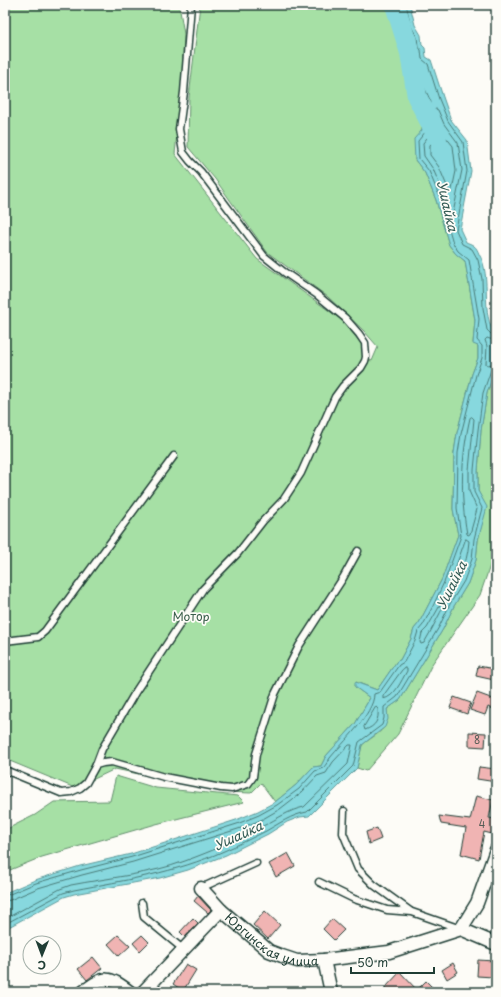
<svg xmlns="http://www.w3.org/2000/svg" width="501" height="997" font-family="'Playpen Sans',sans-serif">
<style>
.green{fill:#a6e0a5;stroke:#628e6c}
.water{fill:#87d8de;stroke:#5d9a9a}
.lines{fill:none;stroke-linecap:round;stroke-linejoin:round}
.shore{stroke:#497b78;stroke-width:1}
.river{stroke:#87d8de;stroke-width:20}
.building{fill:#f0b4b3;stroke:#1f3d34}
.lane-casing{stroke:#1f3d34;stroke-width:9}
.street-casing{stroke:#1f3d34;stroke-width:15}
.lane{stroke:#fdfcf7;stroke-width:6}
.street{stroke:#fdfcf7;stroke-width:12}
.labels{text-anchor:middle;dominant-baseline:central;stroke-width:3.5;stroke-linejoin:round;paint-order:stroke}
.number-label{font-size:10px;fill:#535b54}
.park-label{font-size:12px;fill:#3a5e4b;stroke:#fdfcf7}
.street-label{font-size:12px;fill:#1f3d34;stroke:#fdfcf7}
.water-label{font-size:13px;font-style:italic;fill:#345c56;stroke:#fdfcf7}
</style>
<rect width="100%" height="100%" fill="#fdfcf7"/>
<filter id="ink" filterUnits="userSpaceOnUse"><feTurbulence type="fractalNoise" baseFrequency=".025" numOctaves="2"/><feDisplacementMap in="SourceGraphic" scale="8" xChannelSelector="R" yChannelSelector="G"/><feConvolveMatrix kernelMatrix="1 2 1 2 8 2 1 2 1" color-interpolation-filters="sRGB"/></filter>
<g filter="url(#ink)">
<g class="green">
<path d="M5 5H179L184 34 182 81 175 154 257 259 342 320 363 346V356L372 361 378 347 364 331 328 297 267 252 215 179 188 147 189 97 200 5H388L391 14 408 38 406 44 410 49 414 62 413 66 417 80 427 103 422 130 415 160 425 173 436 200 449 245 456 254 465 261 475 320 473 343 478 346V358L472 374 457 433 454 453 453 509 458 535 442 579 419 623 414 629 411 639 400 660 397 661 377 690 356 682 355 687 370 698 355 724 326 756 321 766 313 767 296 785 275 802 261 783 251 793 224 792 115 769 75 788 5 759Z"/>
<path d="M496 366V548L480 595 432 664 398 734 366 771 357 768 362 745C378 732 389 731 387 709L400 700 443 629 454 606 468 583 476 560 478 540 486 507 478 491V471L481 430 487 393Z"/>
<path d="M116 776 156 788 238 796 244 802 156 824 42 857 5 872V830L35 815 54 802 110 801Z"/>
</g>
<path class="water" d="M388 5H410L415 25 421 35 422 45 425 48 426 57 431 60 443 97 451 120 467 140 471 171 460 229 466 242C468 243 472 244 474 246 476 247 478 251 479 254 493 277 479 315 496 334V366L487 393 481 430 478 471V491L487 507 478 540 476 560 468 583 454 606 443 629 400 700 387 709 388 719 385 727 362 745 357 768 309 816 300 817 287 822 268 834 226 855 188 870 160 878 74 894 64 897 5 929V893L35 880 80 866 131 854 236 820 258 811 275 802 296 785 313 767 321 766 326 756 355 724 370 698 355 687V682L377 690 397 661 400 660 411 639 414 629 419 623 442 579 458 535 453 509 454 453 457 433 472 374 478 358V346L473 344 475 320 465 261 456 254 449 245 436 200 425 173 415 160 414 139 422 130 427 103 417 80 413 66 414 62 410 49 406 44 408 38 401 33Z"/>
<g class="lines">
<g class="shore">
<path d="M406 5 411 26 417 37 418 46 421 50 422 59 428 64 439 99 448 121 463 142 467 171 456 230 462 244 472 249 478 260 482 279 483 308 487 330 492 335 496 336"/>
<path d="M436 109 438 110 444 124 458 143 462 170 453 213 452 215 449 213 445 197 433 169 424 156 423 143 431 133 434 111Z"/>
<path d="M439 130 441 131 453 146 456 171 452 190 451 192 449 191 439 167 430 155V145L435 139Z"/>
<path d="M496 341 487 338 485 340 487 346 486 364 488 365 496 363"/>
<path d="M472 417 474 419 469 470V491L477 509 470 534 468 535 467 534C460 495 461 457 470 418Z"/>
<path d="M466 539 469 541C467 568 458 579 446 602 438 616 432 630 424 643L421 644 420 642 422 633 427 628 438 609 450 583Z"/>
<path d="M405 668 407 669V671C401 681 395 697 383 699V696L402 670Z"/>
<path d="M376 707 378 709C379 720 376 726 365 730L364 727Z"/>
<path d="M5 896 36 883 81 870 132 857 237 824 259 815 277 805 299 789 315 771 323 768C326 765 328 761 330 758 342 743 374 714 374 694L380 692 399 665 404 662 415 641 418 631 423 625 433 606 445 580 461 536 457 508 458 453 461 434 476 375 482 358V346L477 340 479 319 469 260 458 251 453 243 440 198 429 171 419 159 418 141 426 131 431 102 420 78 417 66 418 61 414 48 410 43 411 36 404 30 392 5"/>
<path d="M5 901 10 900 38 888 82 875 133 862 238 829 261 820 280 809 302 792 317 776 326 773 333 762 349 745H352L348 764 304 807C289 810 277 819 263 826 238 840 212 851 185 861 151 874 107 878 71 885L60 889 5 919"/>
<path d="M5 924 63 893 74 890C126 880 175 873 224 851 238 845 252 838 266 831 280 823 291 815 307 812L353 766 359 742 382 725 384 718V707L397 697 439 627 450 604 464 581 472 559 474 539 482 508 474 492V470L478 430 483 393 491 370 493 368H496"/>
</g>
<path class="river" d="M395 5 410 53 417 97 437 136"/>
</g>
<g class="building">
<path d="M478 666 495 669 494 680 476 676Z"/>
<path d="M477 693 496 700V710L488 707 485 715 470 710Z"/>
<path d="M454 697 471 703 467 714 450 708Z"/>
<path d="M469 732 486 733 485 747 469 746Z"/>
<path d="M479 767 496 769V782L477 779Z"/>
<path d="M476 796 493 800 489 818 495 819 492 834 484 832 479 859 461 854 466 828 441 824 439 816 470 820Z"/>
<path d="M377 828 381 839 369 844 366 832Z"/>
<path d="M288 853 295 866 276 877 269 864Z"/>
<path d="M198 896 211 910 208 913 194 901Z"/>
<path d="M265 911 280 925 268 939 253 925Z"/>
<path d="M193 918 198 923 185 937 180 932Z"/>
<path d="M332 919 344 930 334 940 323 929Z"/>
<path d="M118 935 130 946 119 956 108 944Z"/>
<path d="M142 935 149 942 140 951 133 943Z"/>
<path d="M93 957 102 968 87 980 78 969Z"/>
<path d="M478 960 494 961 493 977 477 976Z"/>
<path d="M453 963 458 972 447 979 442 970Z"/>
<path d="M186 964 196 970 183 991 173 984Z"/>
<path d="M400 972 417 990 426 981 437 992H390L385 988Z"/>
</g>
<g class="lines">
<g class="lane-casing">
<g id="lane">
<path d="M5 641 38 637 45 631 174 456"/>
<path d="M96 765 103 763 112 762 164 777 221 788 232 789 248 784 253 777 256 754 275 694 299 646 343 578 358 551"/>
<path d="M5 770 61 793 71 792 80 788 86 783 96 765 102 749 136 691 203 589 238 553 263 521 284 499 301 473 335 397 343 386 361 368 365 361 366 357 365 343 359 334 345 318 316 294 284 272 264 256 201 172 190 161 183 152 179 129 184 92 191 5"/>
<path d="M344 811 343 833 358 869 374 885 410 911"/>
<path d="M319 882 354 899 387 910 412 912 458 928"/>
<path d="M201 888 256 863"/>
<path d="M142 903 144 917 184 950"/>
</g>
</g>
<g class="street-casing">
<g id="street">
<path id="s1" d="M201 888 221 910 269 951 282 956 297 961 324 960 331 992"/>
<path d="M461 929 477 903 496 850"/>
<path d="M324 960 389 952 461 929 496 944"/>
<path d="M83 992C106 975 108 976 130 992"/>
<path d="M143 992 221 910"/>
</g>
</g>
<use href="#lane" class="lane"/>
<use href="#street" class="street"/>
</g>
</g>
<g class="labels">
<g class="number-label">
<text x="477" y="739">8</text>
<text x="482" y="823">4</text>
</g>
<g class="park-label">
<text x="191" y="616">Мотор</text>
</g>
<g class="street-label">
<text stroke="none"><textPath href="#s1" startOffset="91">Юргинская улица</textPath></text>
</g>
<g class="water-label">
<text transform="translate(448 206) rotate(77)">Ушайка</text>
<text transform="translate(451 585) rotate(-64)">Ушайка</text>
<text transform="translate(238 835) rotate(-25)">Ушайка</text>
</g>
</g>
<rect width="501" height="997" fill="none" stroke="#fdfcf7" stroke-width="20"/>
<rect x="10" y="10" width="481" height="977" fill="none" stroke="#1f3d34" stroke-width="1.5" filter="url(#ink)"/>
<g transform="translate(42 955) rotate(181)"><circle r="19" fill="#fdfcf7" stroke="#a4b0a9"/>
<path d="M0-3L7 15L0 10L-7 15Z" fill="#1f3d34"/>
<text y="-6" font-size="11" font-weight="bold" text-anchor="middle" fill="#1f3d34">С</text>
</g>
<path d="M351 967v6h83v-6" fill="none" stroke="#1f3d34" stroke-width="2"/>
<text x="357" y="967" font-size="12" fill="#1f3d34" stroke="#fdfcf7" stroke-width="3" paint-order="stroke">50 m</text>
</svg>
